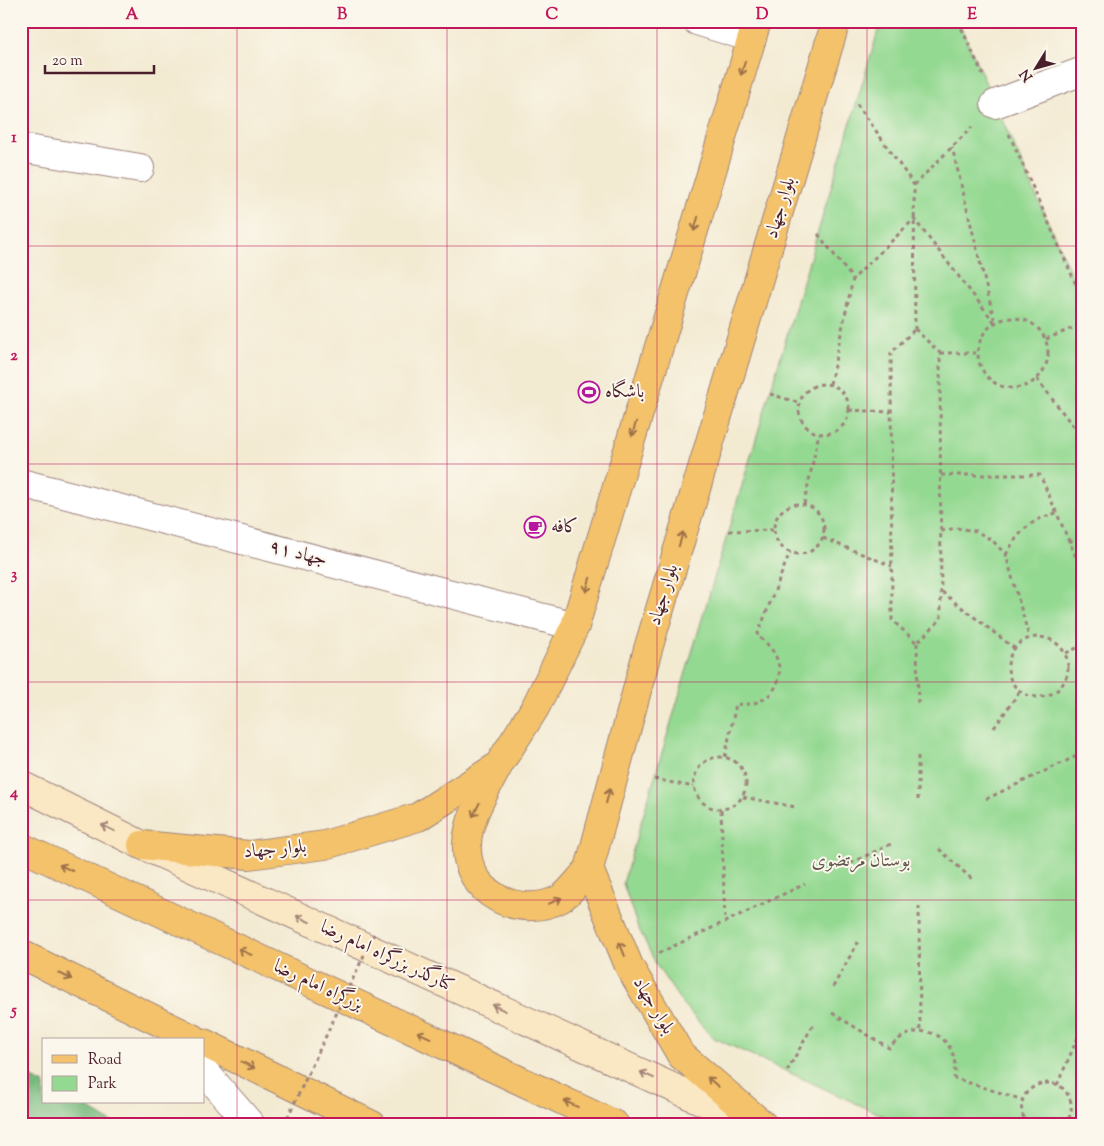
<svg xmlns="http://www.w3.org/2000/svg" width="1104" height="1146" font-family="'Sorts Mill Goudy',Amiri,serif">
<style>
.green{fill:#94d992;stroke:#6f7c5e}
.forest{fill:#77b97c;stroke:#606c54}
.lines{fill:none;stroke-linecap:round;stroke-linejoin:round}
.minor-casing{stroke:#9e847e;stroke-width:30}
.tertiary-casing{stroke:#9e847e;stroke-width:30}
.secondary-casing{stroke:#9e847e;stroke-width:30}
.primary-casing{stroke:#9e847e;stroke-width:30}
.trunk-casing{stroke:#9e847e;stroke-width:30}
.path{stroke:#9e847e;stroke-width:3;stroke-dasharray:4 4;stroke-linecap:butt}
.minor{stroke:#fff;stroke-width:28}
.tertiary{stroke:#fff;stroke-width:28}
.secondary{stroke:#fae7c3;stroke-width:28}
.primary{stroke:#f3c26a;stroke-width:28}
.trunk{stroke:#f3c26a;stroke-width:28}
.path-bridge{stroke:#9e847e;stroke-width:3;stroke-dasharray:4 4;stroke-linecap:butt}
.oneway{stroke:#9e704a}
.oneway2{stroke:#a28377}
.grid{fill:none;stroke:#c2185b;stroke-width:1;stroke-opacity:0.55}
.labels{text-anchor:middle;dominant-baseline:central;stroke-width:4;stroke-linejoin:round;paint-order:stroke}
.street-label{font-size:19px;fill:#4a1f2b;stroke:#fbf7ec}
.poi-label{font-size:19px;fill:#4a1f2b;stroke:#fbf7ec;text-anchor:start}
.park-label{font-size:19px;fill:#60574a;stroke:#fbf7ec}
.neatline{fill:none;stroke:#c2185b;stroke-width:2}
.grid-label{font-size:16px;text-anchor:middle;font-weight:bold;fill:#c2185b}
</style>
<rect width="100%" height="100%" fill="#fbf7ec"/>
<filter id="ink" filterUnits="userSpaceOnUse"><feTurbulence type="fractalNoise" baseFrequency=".02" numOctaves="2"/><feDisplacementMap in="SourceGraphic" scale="10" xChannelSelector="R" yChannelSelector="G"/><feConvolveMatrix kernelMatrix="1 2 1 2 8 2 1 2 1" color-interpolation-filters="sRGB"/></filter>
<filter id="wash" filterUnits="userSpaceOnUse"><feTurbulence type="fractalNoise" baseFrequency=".0096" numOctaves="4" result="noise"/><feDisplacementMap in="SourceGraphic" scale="20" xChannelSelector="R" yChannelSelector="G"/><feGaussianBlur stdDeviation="1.12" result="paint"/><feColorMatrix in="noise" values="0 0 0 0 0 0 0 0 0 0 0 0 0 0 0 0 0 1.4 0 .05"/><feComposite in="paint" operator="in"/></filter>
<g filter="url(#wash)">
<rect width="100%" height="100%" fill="#f3ead2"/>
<path class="green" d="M881 21H958L1083 300V1125H903L712 1037 682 1003 657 966 637 925 623 883Z"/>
<path class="forest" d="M21 1072 44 1084V1102H78L116 1125H21Z"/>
</g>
<g filter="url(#ink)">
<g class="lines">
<g class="minor-casing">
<g id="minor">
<path d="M697 21 752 38"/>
<path d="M995 104 1083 71"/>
<path d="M21 148 140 168"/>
<path d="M21 483 575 626"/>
</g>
</g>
<g class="tertiary-casing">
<path id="tertiary" d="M204 1071 251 1125"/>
</g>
<g class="secondary-casing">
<path id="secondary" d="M21 785 142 845 755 1125"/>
</g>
<g class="primary-casing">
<g id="primary">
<path d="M498 766C486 790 468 817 467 844 464 893 519 920 560 899 570 893 580 878 589 869"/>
<path d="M142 845 249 855 325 845 418 817 498 766 535 708 575 626 757 21"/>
<path d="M763 1125 681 1055 629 966 589 869 648 649 836 21"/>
</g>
</g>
<g class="trunk-casing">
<g id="trunk">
<path d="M21 847 615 1125"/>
<path d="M21 954 196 1040"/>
<path d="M204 1043 372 1125"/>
</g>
</g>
<g class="path">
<path d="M958 21 983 75"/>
<path d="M857 104 914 185 915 329"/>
<path d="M1009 134 1083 300"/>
<path d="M914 185 972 127"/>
<path d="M818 234 853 279"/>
<circle cx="1013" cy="353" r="35"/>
<path d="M915 329 940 353 941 619 917 643 892 620 891 353Z"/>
<path d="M1046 339 1083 324"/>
<path d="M940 353H978"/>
<path d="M1037 379 1083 439"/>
<path d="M830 384 853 279 914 219 995 323 952 147"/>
<circle cx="824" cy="409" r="25"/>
<path d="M770 394 800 403"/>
<path d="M849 410 891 412"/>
<path d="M941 475H1040L1083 573"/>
<path d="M804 504 819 433"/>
<circle cx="799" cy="529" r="25"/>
<path d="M729 531 774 530"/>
<path d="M941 531 956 528 976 531 993 541 1006 555 1029 637"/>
<path d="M823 538 892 566"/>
<path d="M1069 542 1083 536"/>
<path d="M1006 555C1018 532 1031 519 1057 513"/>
<path d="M942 592 1014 648"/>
<circle cx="1038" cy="667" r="30"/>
<path d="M917 643 918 704"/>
<path d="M1066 653 1083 645"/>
<path d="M994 728 1020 691"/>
<path d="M918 756V803"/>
<circle cx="720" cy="783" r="26"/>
<path d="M725 757 736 704C782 709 795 660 757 636L790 552"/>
<path d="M654 779 694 787"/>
<path d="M743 797 795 807"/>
<path d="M986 799 1083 753"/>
<path d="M721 810 725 922"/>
<path d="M939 849 974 881"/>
<path d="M851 863 893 843"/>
<path d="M919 906 920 1031"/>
<path d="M659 953 805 884"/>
<path d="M833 987 858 942"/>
<path d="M832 1013 889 1048C918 1015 962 1035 954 1078L1023 1100"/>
<path d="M787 1071 813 1025"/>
<path d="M1057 1085 1083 1026"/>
<path d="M1028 1125C1002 1088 1062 1064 1071 1103 1072 1111 1070 1118 1065 1125"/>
</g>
<use href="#minor" class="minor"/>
<use href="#tertiary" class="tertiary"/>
<use href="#secondary" class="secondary"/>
<use href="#primary" class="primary"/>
<use href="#trunk" class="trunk"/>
<path class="path-bridge" d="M284 1125 374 934"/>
</g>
<defs><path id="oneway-shaft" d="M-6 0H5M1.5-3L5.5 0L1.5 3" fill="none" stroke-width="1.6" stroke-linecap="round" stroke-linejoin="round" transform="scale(1.25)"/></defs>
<g class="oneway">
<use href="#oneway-shaft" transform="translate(743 68) rotate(107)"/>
<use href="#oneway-shaft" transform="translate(696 224) rotate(107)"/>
<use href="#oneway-shaft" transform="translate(634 429) rotate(107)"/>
<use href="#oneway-shaft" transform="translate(681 539) rotate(-73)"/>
<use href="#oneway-shaft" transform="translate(588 585) rotate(107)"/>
<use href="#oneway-shaft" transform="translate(608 796) rotate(-75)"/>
<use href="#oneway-shaft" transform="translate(476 810) rotate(116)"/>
<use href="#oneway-shaft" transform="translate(66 868) rotate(-155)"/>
<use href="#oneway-shaft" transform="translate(555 901) rotate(-25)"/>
<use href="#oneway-shaft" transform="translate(622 949) rotate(-112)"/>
<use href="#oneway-shaft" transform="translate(245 952) rotate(-155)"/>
<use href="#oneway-shaft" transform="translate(65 976) rotate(26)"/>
<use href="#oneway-shaft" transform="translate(424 1035) rotate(-155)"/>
<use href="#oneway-shaft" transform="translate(248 1065) rotate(26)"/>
<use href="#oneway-shaft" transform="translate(713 1082) rotate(-139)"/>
<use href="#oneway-shaft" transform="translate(571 1104) rotate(-155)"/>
</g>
<g class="oneway2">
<use href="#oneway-shaft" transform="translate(108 828) rotate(-153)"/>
<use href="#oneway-shaft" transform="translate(303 919) rotate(-155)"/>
<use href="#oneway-shaft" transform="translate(499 1008) rotate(-155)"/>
<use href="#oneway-shaft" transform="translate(647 1075) rotate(-155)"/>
</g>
</g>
<path class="grid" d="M237 21V1125M447 21V1125M657 21V1125M867 21V1125M21 246H1083M21 464H1083M21 682H1083M21 900H1083"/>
<defs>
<g id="stadium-ring" transform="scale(1.125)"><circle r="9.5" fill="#fbf7ec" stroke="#b5179e" stroke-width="1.5"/><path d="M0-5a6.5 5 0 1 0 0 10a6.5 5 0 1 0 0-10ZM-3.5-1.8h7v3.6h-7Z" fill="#b5179e"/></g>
<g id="cafe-ring" transform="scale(1.125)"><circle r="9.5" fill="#fbf7ec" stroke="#b5179e" stroke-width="1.5"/><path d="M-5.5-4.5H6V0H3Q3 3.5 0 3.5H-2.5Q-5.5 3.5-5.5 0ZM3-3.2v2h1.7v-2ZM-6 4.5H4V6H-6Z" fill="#b5179e"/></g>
</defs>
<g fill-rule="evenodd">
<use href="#stadium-ring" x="589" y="392"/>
<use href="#cafe-ring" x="535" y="527"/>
</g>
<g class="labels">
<g class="street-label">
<text transform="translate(781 208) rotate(-73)">بلوار جهاد</text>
<text transform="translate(298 554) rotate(14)">جهاد ۹۱</text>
<text transform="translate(664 595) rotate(-73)">بلوار جهاد</text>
<text transform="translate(275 850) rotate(-5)">بلوار جهاد</text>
<text transform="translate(387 957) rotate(25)">کنارگذر بزرگراه امام رضا</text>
<text transform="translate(318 986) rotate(25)">بزرگراه امام رضا</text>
<text transform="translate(653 1006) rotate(59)">بلوار جهاد</text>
</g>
<g class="poi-label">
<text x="605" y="392">باشگاه</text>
<text x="551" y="527">کافه</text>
</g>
<g class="park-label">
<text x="861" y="861">بوستان مرتضوی</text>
</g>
</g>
<rect width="1104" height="1146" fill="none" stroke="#fbf7ec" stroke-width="55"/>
<rect x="42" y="1038" width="162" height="65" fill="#fbf7ec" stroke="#b4a19f"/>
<rect x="52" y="1055" width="25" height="8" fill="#f3c26a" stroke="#b4a19f"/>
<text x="88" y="1064" font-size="15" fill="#4a1f2b">Road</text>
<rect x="52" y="1076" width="25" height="15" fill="#94d992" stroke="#b4a19f"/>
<text x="88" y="1088" font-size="15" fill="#4a1f2b">Park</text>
<g transform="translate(1036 68) rotate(233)" stroke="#fbf7ec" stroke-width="4" paint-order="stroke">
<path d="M0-4L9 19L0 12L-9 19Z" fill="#4a1f2b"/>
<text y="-8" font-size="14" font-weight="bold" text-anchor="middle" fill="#4a1f2b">N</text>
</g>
<path d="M45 65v8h109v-8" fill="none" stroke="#4a1f2b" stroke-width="2.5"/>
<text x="52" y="65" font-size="15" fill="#4a1f2b" stroke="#fbf7ec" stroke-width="4" paint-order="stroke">20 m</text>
<rect x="28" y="28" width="1048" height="1090" class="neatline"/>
<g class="grid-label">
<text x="132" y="19">A</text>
<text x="342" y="19">B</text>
<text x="552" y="19">C</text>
<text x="762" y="19">D</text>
<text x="972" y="19">E</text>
<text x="14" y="142">1</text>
<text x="14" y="360">2</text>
<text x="14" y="579">3</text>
<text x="14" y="797">4</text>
<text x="14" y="1015">5</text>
</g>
</svg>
